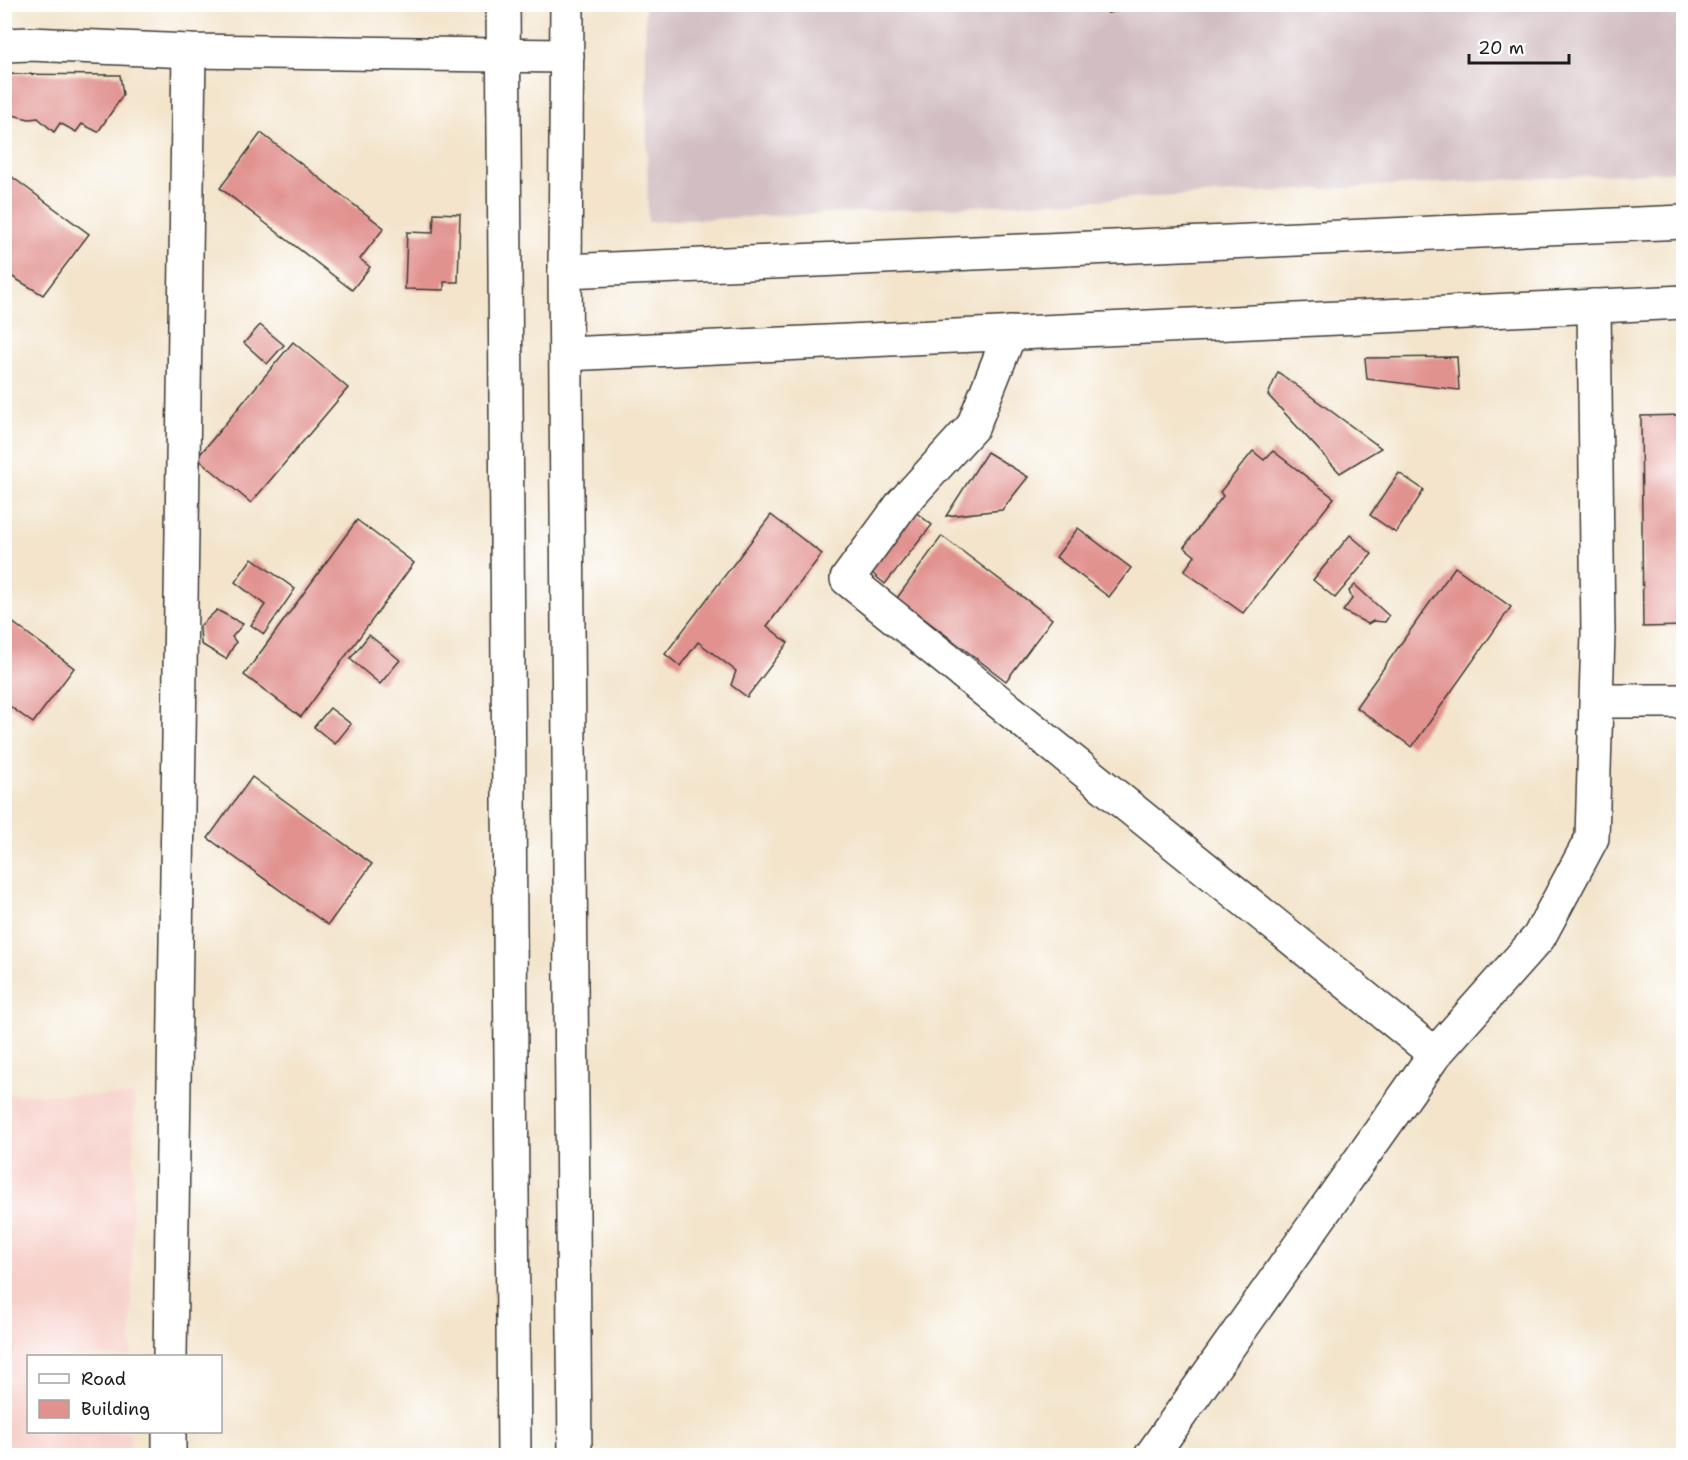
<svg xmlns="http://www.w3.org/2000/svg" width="1688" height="1460" font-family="'Shantell Sans',sans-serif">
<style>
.built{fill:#f7d0ca}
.industrial{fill:#d2bec2}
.building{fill:#e1928f}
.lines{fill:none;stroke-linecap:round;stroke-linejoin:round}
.minor-casing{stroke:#3c3a36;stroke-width:36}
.secondary-casing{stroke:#3c3a36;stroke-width:36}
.primary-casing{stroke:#3c3a36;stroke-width:36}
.minor{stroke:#fff;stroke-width:33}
.secondary{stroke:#fff;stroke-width:33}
.primary{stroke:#fff;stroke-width:33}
</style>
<rect width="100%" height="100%" fill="#fff"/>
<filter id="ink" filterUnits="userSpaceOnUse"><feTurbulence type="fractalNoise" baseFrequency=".0167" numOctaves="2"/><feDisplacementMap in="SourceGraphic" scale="12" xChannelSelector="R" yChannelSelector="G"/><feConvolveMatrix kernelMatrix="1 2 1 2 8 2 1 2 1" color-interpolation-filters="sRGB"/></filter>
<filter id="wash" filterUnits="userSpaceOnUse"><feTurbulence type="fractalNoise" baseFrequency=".008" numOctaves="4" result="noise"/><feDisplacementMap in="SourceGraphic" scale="24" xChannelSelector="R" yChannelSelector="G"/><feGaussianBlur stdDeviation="1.35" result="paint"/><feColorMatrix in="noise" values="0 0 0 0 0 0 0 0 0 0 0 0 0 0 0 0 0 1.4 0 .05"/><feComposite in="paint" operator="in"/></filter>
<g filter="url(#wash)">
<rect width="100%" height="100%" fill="#f3e4cb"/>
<path class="built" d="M5 1094 134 1096 131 1356H28V1432H130L129 1455H5Z"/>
<path class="industrial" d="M645 5H1683V171L648 222Z"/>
<g id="blocks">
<g class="building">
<path d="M1106 4H1138V5L1108 13Z"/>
<path d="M4 74 120 75 123 95 98 132 82 124 76 132 60 123 54 132 38 118 29 119 4 113Z"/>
<path d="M261 133 384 228 360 259 370 267 352 290 220 188Z"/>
<path d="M4 171 89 234 43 295 4 272Z"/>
<path d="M434 213 460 214 458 282H444V290L405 289 407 232 433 233Z"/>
<path d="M260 325 284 345 267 364 244 343Z"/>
<path d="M293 342 348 388 251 503 197 458Z"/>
<path d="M1457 357 1459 390 1367 379 1365 358Z"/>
<path d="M1278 372 1381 448 1340 473 1268 395Z"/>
<path d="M1684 415V626L1643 627 1641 416Z"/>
<path d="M1253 451 1264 460 1273 451 1334 498 1243 613 1184 571 1195 556 1184 547 1223 496 1220 492Z"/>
<path d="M987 452 1028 477 1002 510 946 516Z"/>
<path d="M1399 473 1424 490 1396 533 1370 515Z"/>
<path d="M914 511 932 525 885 584 867 569Z"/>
<path d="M771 515 822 554 767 626 788 643 747 697 731 685 736 671 698 642 680 666 665 654Z"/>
<path d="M357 520 414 563 301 717 244 675Z"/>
<path d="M1078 528 1131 568 1109 597 1056 557Z"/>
<path d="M1350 535 1372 554 1335 598 1313 580Z"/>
<path d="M942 536 1052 619 1006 681 897 598Z"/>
<path d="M252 558 295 589 264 634 251 625 265 605 235 582Z"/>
<path d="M1455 567 1511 607 1412 747 1356 707Z"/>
<path d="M1355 585 1389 616 1385 622 1373 621 1368 624 1343 611 1352 599 1349 591Z"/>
<path d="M217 610 243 624 232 637 236 642 226 659 201 644 200 626Z"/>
<path d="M4 616 74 668 33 723 4 702Z"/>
<path d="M369 635 400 660 380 684 350 659Z"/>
<path d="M330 708 351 724 335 744 314 727Z"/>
<path d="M252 777 372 864 328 925 208 838Z"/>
</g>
</g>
</g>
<g filter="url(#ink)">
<use href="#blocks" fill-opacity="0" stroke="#3c3a36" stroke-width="1.5"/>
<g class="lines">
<g class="minor-casing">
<g id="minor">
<path d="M4 45 30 44 189 51 567 56"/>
<path d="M1010 333 973 426 902 504 847 579 1435 1054"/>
<path d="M1597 701H1684"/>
<path d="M170 1356 189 51"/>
<path d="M169 1456V1432"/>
<path d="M1151 1456 1435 1054 1539 937 1592 838 1598 634 1594 306"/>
</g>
</g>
<g class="secondary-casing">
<g id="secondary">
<path d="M565 271 1684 222"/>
<path d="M566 354 1684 302"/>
</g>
</g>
<g class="primary-casing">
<g id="primary">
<path d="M503 4 514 1456"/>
<path d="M567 4 565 271 575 1456"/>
</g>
</g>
<use href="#minor" class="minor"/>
<use href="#secondary" class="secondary"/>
<use href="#primary" class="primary"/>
</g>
</g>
<rect width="1688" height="1460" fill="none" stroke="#fff" stroke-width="24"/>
<rect x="27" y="1355" width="195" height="78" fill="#ffffff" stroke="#a4a4a4" stroke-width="1.5"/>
<rect x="39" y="1374" width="30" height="9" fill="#ffffff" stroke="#a4a4a4" stroke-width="1.5"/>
<text x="81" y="1385" font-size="18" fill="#1c1c1c">Road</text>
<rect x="39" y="1400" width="30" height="18" fill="#e1928f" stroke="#a4a4a4" stroke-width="1.5"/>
<text x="81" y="1415" font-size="18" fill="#1c1c1c">Building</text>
<path d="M1469 54v9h100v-9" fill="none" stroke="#1c1c1c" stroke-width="3"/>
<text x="1478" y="54" font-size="18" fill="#1c1c1c" stroke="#ffffff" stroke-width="4.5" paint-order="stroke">20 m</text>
</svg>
